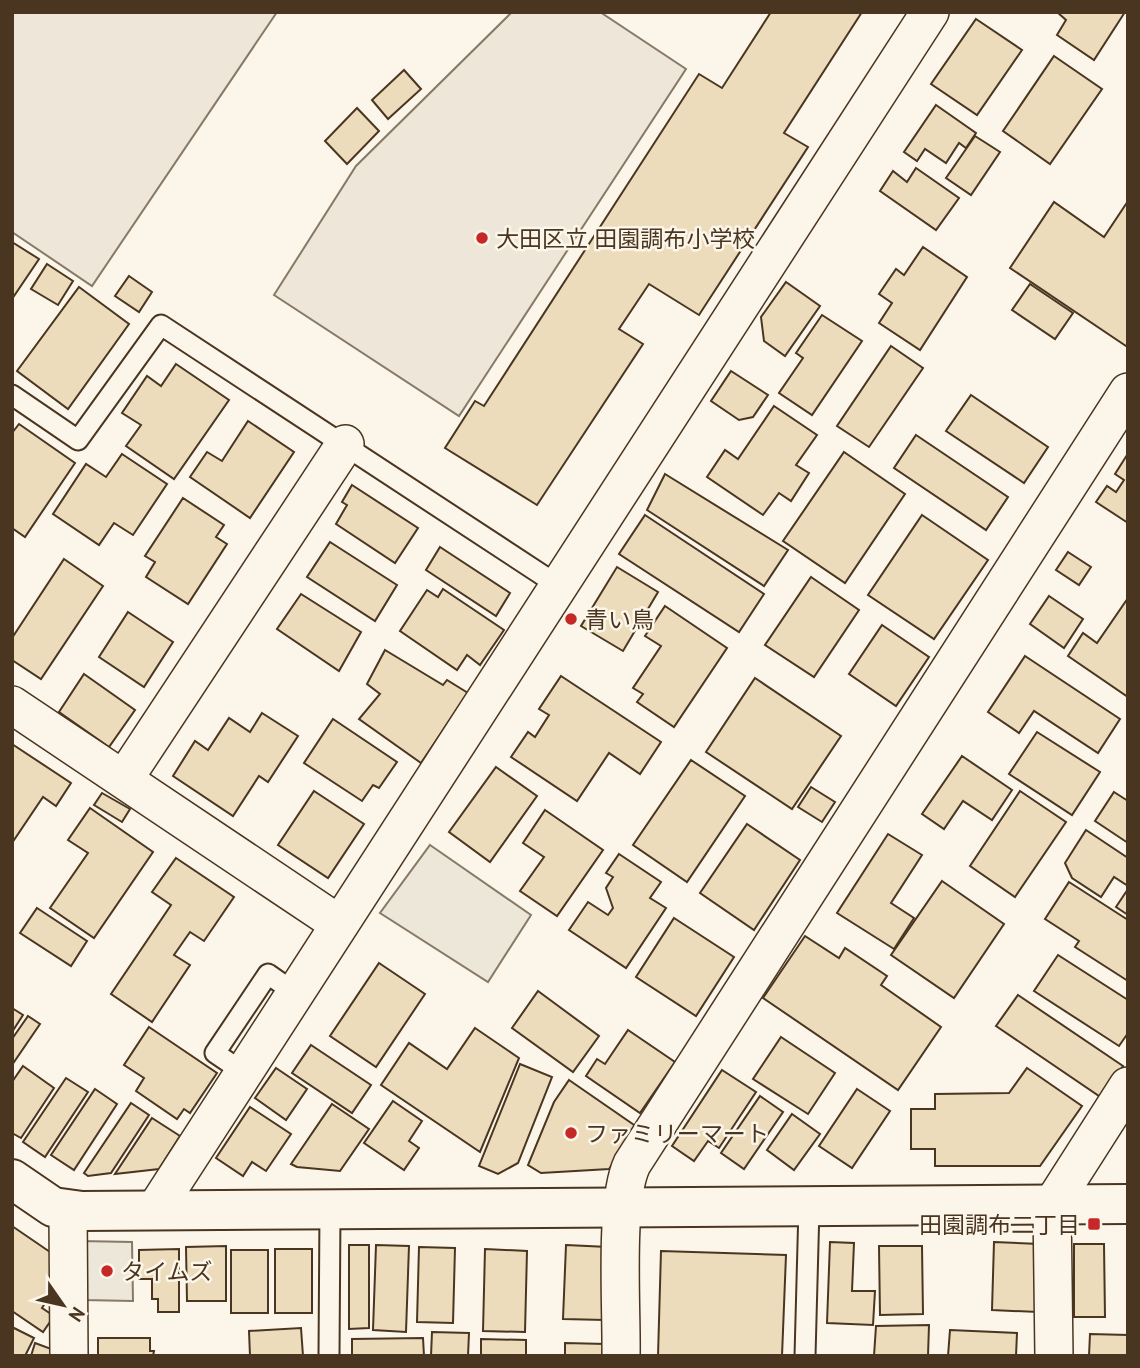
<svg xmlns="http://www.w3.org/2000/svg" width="1140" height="1368" font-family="'PT Sans','Noto Sans JP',sans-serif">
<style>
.green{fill:#ede6d9;stroke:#887966;stroke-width:2}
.parking{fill:#ede7d9;stroke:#887966;stroke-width:2}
.building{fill:#ecdcbc;stroke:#4a3520;stroke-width:2}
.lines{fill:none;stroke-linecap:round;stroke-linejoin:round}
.lane-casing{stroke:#4a3520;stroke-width:23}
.street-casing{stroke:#4a3520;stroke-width:40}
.secondary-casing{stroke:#4a3520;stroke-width:42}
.lane{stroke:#fbf6e9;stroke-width:19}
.street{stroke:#fbf6e9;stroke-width:37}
.secondary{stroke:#fbf6e9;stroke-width:38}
.poi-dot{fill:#c62828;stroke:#fbf6e9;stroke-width:2.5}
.labels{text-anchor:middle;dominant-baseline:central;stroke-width:5;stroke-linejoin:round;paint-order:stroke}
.poi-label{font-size:23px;fill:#4a3520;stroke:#fbf6e9;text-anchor:start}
</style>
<rect width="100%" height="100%" fill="#fbf6e9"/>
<g class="green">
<path d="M12 12H277L92 286 12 232Z"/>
<path d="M512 12H600L686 69 459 416 274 295 356 166Z"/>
</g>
<g class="parking">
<path d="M430 845 531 915 488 982 380 913Z"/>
<path d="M80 1241 132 1242 133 1301 83 1300Z"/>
</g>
<g class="building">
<path d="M771 12H862L784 133 808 147 699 315 649 284 619 329 643 344 537 505 445 448 475 401 484 406 699 74 722 88Z"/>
<path d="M1125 12 1094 60 1057 35 1066 20 1057 12Z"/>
<path d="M976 19 1022 50 977 115 931 84Z"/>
<path d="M1054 56 1102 89 1050 164 1003 131Z"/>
<path d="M404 70 421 89 388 119 372 100Z"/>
<path d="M936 105 976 133 966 148 959 143 946 163 925 149 917 161 904 152Z"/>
<path d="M357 108 379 131 347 164 325 141Z"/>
<path d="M975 136 1000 152 971 195 946 178Z"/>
<path d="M916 168 959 198 936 230 880 191 893 171 907 182Z"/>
<path d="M1128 201V344L1126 346 1010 268 1054 202 1104 237Z"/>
<path d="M12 242 39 259 12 299Z"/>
<path d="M923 247 967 277 920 350 879 323 892 303 879 294 896 269 904 275Z"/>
<path d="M47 264 73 281 58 305 31 289Z"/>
<path d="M129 276 152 292 139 312 115 296Z"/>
<path d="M786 282 820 306 785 356 764 341 761 317Z"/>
<path d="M1030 284 1073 313 1055 339 1012 310Z"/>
<path d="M79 287 129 324 68 409 17 371Z"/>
<path d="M822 315 862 341 812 415 779 393 803 358 796 353Z"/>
<path d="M891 346 923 368 869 447 837 426Z"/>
<path d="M176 364 229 400 174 479 126 446 141 425 122 413 147 376 161 386Z"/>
<path d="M731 371 768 395 753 417 739 420 711 401Z"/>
<path d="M971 395 1048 447 1024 483 946 431Z"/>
<path d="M774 406 817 435 796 465 809 473 791 501 779 493 763 515 707 477 725 450 738 459Z"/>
<path d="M248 421 294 452 250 518 190 477 207 452 222 461Z"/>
<path d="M19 424 75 463 25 537 12 528V433Z"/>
<path d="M916 435 1008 497 986 530 894 468Z"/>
<path d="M844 452 905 494 845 583 783 541Z"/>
<path d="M122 454 167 484 133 535 114 523 99 545 53 514 86 464 106 477Z"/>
<path d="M1127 455 1128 456V523L1096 502 1107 486 1116 492 1124 480 1115 474Z"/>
<path d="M665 474 788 550 764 586 647 510Z"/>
<path d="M352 485 418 528 395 563 336 524 347 505 342 502Z"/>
<path d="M183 498 224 525 216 537 227 544 188 604 146 577 155 562 145 556Z"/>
<path d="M645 515 764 594 739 632 619 554Z"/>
<path d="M922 515 988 560 934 639 868 595Z"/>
<path d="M330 542 397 585 375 621 307 577Z"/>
<path d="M440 547 510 593 496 616 426 570Z"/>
<path d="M1068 552 1091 567 1079 585 1056 570Z"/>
<path d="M64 559 103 586 41 679 12 660V638Z"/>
<path d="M617 567 658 592 623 651 581 626Z"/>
<path d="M811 577 859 610 814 677 765 645Z"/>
<path d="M443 589 504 630 480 665 467 655 457 670 400 631 427 590 438 597Z"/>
<path d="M301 594 361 632 339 671 277 629Z"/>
<path d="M1049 596 1083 619 1064 648 1030 624Z"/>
<path d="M1128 598V697L1068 656 1083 633 1097 643Z"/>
<path d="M665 606 727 648 674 727 637 702 643 694 633 688 661 646 645 636Z"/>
<path d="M128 612 173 642 144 687 99 657Z"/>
<path d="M882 625 929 657 896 706 849 674Z"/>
<path d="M385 650 443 685 447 680 468 693 421 763 359 719 380 694 367 684Z"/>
<path d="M1025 656 1120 719 1098 753 1034 711 1019 733 988 712Z"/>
<path d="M84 674 135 710 109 747 59 712Z"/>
<path d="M561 676 661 742 640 774 609 753 577 801 511 757 528 732 535 737 549 715 539 709Z"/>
<path d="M755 678 841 736 792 809 706 752Z"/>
<path d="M262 713 298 736 268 782 259 776 233 816 173 776 195 741 208 750 229 718 250 732Z"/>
<path d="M333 719 397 762 379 788 373 785 362 801 304 763Z"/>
<path d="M1037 732 1100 772 1072 815 1009 774Z"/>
<path d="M12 744 71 783 56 806 43 797 12 843Z"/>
<path d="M962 756 1012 790 992 820 963 801 944 829 922 814Z"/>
<path d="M691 760 745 796 687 882 633 845Z"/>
<path d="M496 767 537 796 490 862 449 832Z"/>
<path d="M811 787 835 802 822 822 798 807Z"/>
<path d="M314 791 364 824 328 878 278 845Z"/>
<path d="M1020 791 1066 822 1015 897 970 866Z"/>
<path d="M1114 792 1128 801V843L1095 821Z"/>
<path d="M102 793 130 809 122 822 94 805Z"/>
<path d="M90 808 153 852 94 938 50 908 88 853 68 840Z"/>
<path d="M545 810 603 850 557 916 520 891 544 857 523 843Z"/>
<path d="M747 824 800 860 754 930 700 893Z"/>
<path d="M1086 830 1128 858V886L1114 877 1101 897 1072 878 1065 863Z"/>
<path d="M888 834 922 855 891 903 914 918 894 949 837 913Z"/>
<path d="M619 854 661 882 650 898 666 908 626 968 569 930 588 902 608 915 613 908 606 888 613 877 606 873Z"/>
<path d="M176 858 234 897 204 941 190 932 174 955 190 965 152 1022 111 994 171 905 152 892Z"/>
<path d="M942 881 1004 924 954 998 891 955Z"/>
<path d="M1069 882 1128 920V981L1075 947 1079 941 1045 919Z"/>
<path d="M1128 889V915L1116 907Z"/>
<path d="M37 908 87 941 71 966 20 933Z"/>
<path d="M674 918 734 957 696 1016 636 977Z"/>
<path d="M805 936 839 958 845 948 887 976 881 985 941 1027 898 1090 763 998Z"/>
<path d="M1058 955 1128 1000V1033L1119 1046 1034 991Z"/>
<path d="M379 963 425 994 376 1067 330 1036Z"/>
<path d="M538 991 599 1036 573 1072 512 1028Z"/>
<path d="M1018 995 1123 1066 1102 1098 996 1026Z"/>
<path d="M12 1008 23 1015 12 1032Z"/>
<path d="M28 1016 40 1024 12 1065V1039Z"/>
<path d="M149 1027 217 1073 190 1113 184 1109 177 1119 136 1091 144 1078 124 1065Z"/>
<path d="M475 1028 519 1058 480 1152 381 1085 409 1043 447 1069Z"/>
<path d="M628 1030 675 1062 640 1113 586 1076 597 1059 605 1064Z"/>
<path d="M781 1037 835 1073 808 1114 753 1079Z"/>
<path d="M311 1045 371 1085 352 1113 292 1073Z"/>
<path d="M520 1064 552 1077 518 1163 498 1174 479 1166Z"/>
<path d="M23 1066 54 1088 21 1138 12 1133V1082Z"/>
<path d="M276 1068 307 1089 286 1120 255 1098Z"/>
<path d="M1027 1068 1082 1106 1040 1166H935V1149H911V1109H935V1094L1009 1093Z"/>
<path d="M722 1070 756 1092 719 1148 708 1141 694 1161 672 1146Z"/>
<path d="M66 1078 88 1092 45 1157 23 1142Z"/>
<path d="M569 1080 637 1127 609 1169 541 1173 528 1165 554 1102Z"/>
<path d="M95 1089 117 1104 74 1170 51 1155Z"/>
<path d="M857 1089 890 1111 852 1168 819 1146Z"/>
<path d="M760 1096 783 1112 744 1169 721 1153Z"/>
<path d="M393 1101 422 1121 409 1141 419 1148 404 1170 364 1143Z"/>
<path d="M131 1103 149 1115 111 1173 88 1176 84 1173Z"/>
<path d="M332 1104 369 1129 340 1171 297 1167 291 1164Z"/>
<path d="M250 1107 291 1134 266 1171 252 1162 243 1176 216 1158Z"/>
<path d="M792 1114 820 1134 794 1170 767 1150Z"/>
<path d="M152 1118 180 1136 159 1169 115 1174Z"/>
<path d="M12 1226 50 1252 52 1293 42 1308 54 1316 43 1332 12 1311Z"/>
<path d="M830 1242 854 1243 852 1291H875L873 1325 827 1323Z"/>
<path d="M994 1242 1040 1244 1038 1312 992 1310Z"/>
<path d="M1074 1244H1104L1105 1317H1074Z"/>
<path d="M349 1245H369V1328L349 1329Z"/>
<path d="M376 1245 409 1246 406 1332 373 1330Z"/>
<path d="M566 1245 608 1247 605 1320 563 1319Z"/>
<path d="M226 1246V1301H187L186 1247Z"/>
<path d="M879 1246H922L923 1314 880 1315Z"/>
<path d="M419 1247 455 1248 453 1323 417 1322Z"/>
<path d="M179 1249V1312H158V1299H152V1279H139V1250Z"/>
<rect x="275" y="1249" width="37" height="64"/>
<path d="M485 1249 527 1251 525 1332 483 1331Z"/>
<rect x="231" y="1250" width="37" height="63"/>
<path d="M661 1251 786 1255 782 1356H658Z"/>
<path d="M929 1325 928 1356H874L876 1326Z"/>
<path d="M12 1327 34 1338 25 1356H12Z"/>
<path d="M301 1328 303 1356H250L249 1331Z"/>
<path d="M950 1330 1017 1333 1016 1356H948Z"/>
<path d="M432 1332 469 1333 468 1356H431Z"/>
<path d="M1090 1334 1128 1335V1356H1089Z"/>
<path d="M98 1338H150V1351H154L153 1356H98Z"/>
<path d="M423 1338 424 1356H352V1339Z"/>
<path d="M481 1339 526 1340V1356H481Z"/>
<path d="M35 1343 54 1350 52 1356H31Z"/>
<path d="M565 1343 606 1344V1356H565Z"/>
</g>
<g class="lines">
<g class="lane-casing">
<g id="lane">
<path d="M12 395 78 440 161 325 559 586"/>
<path d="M243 1072 215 1053 268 974 295 993"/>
<path d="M329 1356 330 1210"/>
<path d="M805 1356 809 1207"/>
</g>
</g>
<g class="street-casing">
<g id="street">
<path d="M12 705 339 924"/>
<path d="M124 779 345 444"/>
<path d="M155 1210 930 12"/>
<path d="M68 1211 69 1356"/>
<path d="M621 1356C622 1309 614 1202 632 1164L1128 392"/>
<path d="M1054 1356 1052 1205 1128 1086"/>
</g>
</g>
<g class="secondary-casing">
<path id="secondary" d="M12 1179 53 1207 82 1211 1128 1204"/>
</g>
<use href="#lane" class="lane"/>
<use href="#street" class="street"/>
<use href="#secondary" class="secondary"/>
</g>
<g class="poi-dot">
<circle cx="482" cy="238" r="7"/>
<circle cx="571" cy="619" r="7"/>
<circle cx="571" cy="1133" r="7"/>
<rect x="1087" y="1217" width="14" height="14" rx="3.5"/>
<circle cx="107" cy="1271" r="7"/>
</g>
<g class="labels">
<g class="poi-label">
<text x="496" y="238">大田区立 田園調布小学校</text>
<text x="585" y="619">青い鳥</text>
<text x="585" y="1133">ファミリーマート</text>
<text x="1080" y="1224" text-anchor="end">田園調布二丁目</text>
<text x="121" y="1271">タイムズ</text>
</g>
</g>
<rect width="1140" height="1368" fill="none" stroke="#4a3520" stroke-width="28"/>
<g transform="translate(63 1305) rotate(124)" stroke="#fbf6e9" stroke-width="5" paint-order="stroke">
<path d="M0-5L12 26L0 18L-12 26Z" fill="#4a3520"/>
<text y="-10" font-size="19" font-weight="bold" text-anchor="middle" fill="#4a3520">N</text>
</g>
</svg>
